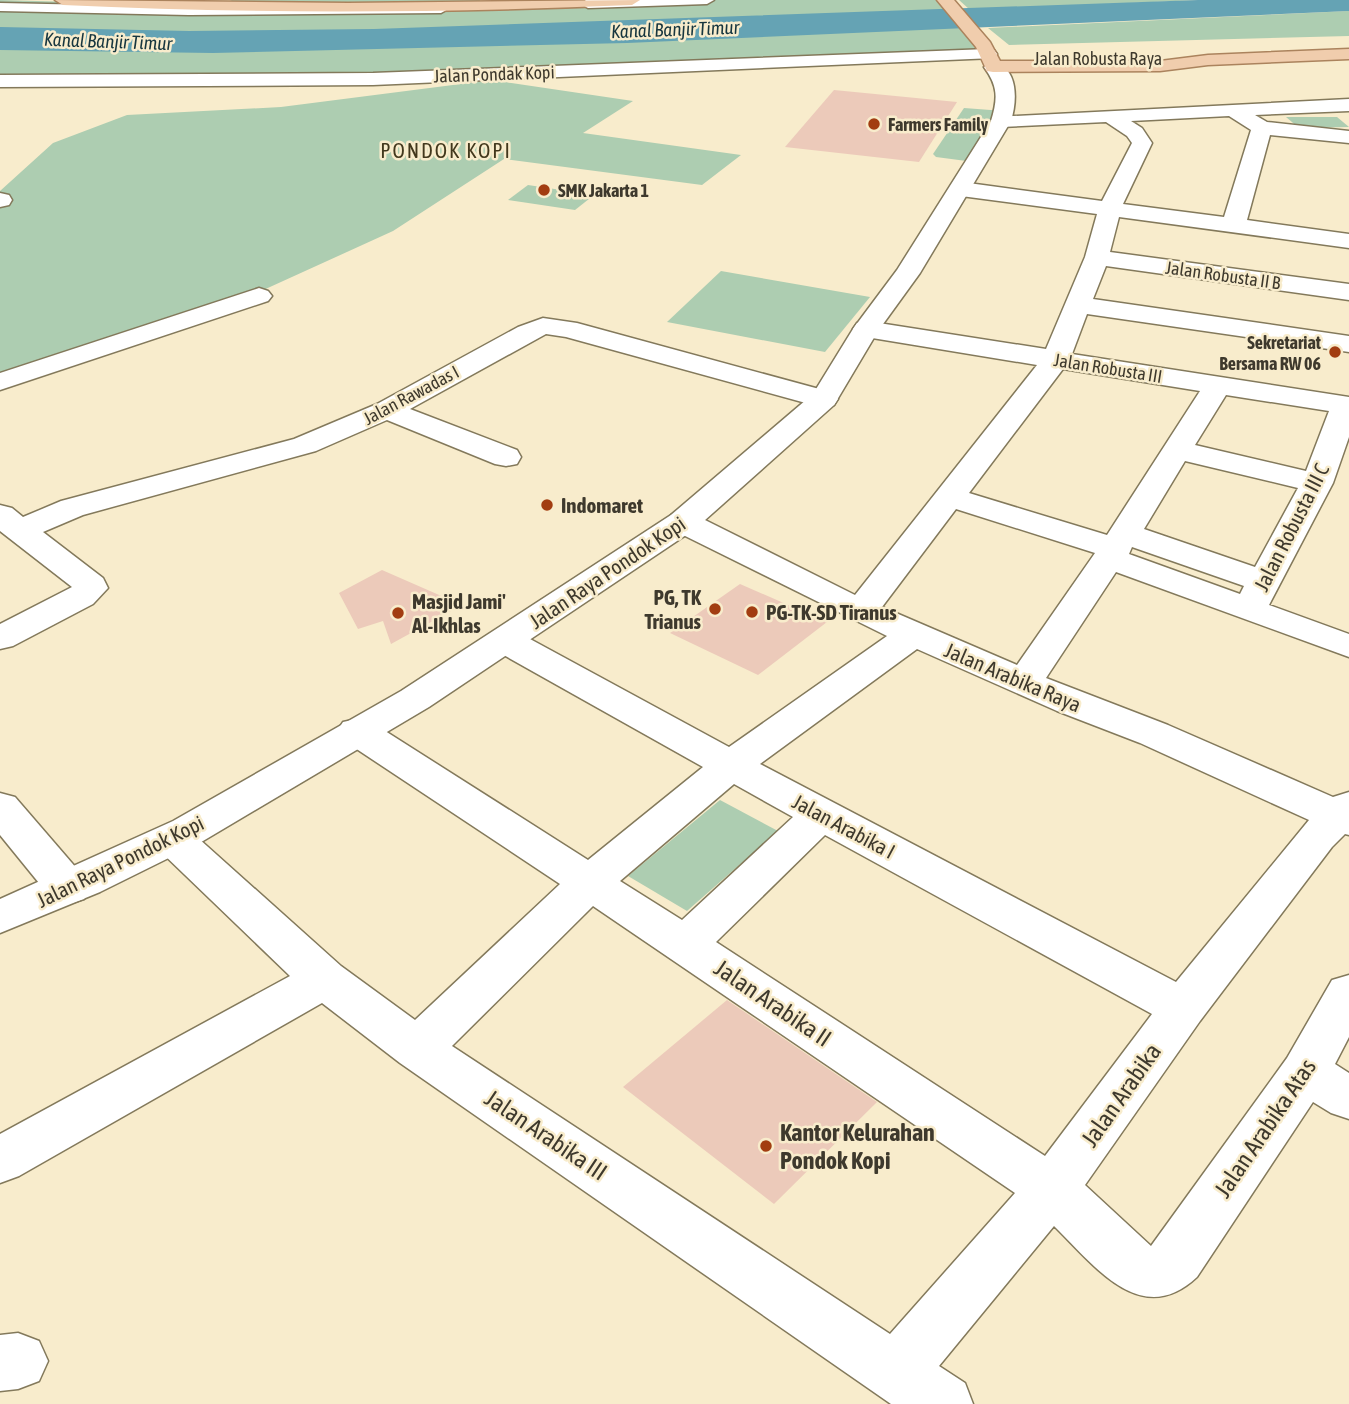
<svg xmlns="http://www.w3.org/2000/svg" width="1349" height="1404" font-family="'Asap Condensed',sans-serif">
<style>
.green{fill:#adcdb1}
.water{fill:#65a3b4}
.building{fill:#eccaba}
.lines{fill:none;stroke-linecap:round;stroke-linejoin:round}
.pedestrian-casing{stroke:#83795b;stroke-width:3}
.minor-casing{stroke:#83795b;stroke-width:3}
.tertiary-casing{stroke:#83795b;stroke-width:3}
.primary-casing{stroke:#ab835d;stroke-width:3}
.pedestrian{fill:#fff;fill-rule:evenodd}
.minor{fill:#fff;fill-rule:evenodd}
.tertiary{fill:#fff;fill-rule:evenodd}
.primary{fill:#f0cdad;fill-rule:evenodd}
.poi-dot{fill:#a23d11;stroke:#f8eccc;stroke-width:2.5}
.labels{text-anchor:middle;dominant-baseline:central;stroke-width:5;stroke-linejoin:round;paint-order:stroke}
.far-street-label{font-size:18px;fill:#3e392d;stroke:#f8eccc}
.far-poi-label{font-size:18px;font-weight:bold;fill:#3e392d;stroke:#f8eccc;text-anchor:start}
.far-water-label{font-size:19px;font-style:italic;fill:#17363f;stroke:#f8eccc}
.far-quarter-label{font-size:21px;letter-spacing:2px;fill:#42381d;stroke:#f8eccc}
.poi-label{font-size:21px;font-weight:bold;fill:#3e392d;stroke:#f8eccc;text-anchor:start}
.street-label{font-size:21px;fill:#3e392d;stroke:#f8eccc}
.near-street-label{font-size:24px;fill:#3e392d;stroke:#f8eccc}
.near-poi-label{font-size:24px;font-weight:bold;fill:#3e392d;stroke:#f8eccc;text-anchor:start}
</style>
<rect width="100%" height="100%" fill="#f8eccc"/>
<g class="green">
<path d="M0 0 219 6 232 0H480L479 4 632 0H945L988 54 638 68 0 81Z"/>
<path d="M959 0H1198L970 10Z"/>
<path d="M1349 11V36L1009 45 988 28Z"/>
<path d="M492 80 633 101 583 133 741 155 702 185 504 159 393 231 224 308 0 378V191L53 143 127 115 281 107Z"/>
<path d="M964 108 1004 111 974 162 936 157 933 154Z"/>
<path d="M1286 117H1337L1349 127 1299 128Z"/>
<path d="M528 185 594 195 575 210 508 200Z"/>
<path d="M721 271 870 297 825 352 667 322Z"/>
<path d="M720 800 778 831 687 911 628 876Z"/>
</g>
<path class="water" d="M1198 0H1349V11L627 43 213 53 0 50V27L189 31 374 29Z"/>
<g class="building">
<path d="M834 90 957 102 919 162 785 147Z"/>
<path d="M382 570 462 605 391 644 383 621 358 629 339 593Z"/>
<path d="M740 584 827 622 758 675 670 633Z"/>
<path d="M727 1000 877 1102 774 1204 623 1087Z"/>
</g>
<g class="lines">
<g class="pedestrian-casing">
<g id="pedestrian">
<path d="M714 0 707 4 588 8 581 4 586 0Z"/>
<path d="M0 3 189 7 441 5 448 9 441 13 189 15 0 11Z"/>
</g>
</g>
<g class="minor-casing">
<g id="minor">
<path d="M988 49 994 50 997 54 994 58 373 85 0 87V75L373 73Z"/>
<path d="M1349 99V111L1255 115 1267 122 1349 131V143L1270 135 1247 220 1349 234V248L1119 217 1110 252 1349 284V300L1106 266 1093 299 1349 336V352L1087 314 1072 354 1349 397V437L1333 483 1269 605 1349 634V657L1116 572 1046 678 1168 725 1333 797 1349 792V835L1345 834 1332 847 1200 1021 1085 1185 1151 1246 1287 1058 1332 980 1349 975V1037L1335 1064 1349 1073V1119L1331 1113 1313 1102 1197 1277C1141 1330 1094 1265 1054 1226L939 1366 965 1383 973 1404H891L400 1063 322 1003 19 1176 0 1183V1134L290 976 158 849 152 839 158 829 173 824 188 829 341 966 415 1020 560 884 343 740 337 731 343 722 357 719 371 722 588 860 703 767 493 649 488 641 493 633 506 630 519 633 729 747 887 636 671 529 667 522 671 515 683 512 695 515 855 595 1037 365 866 337 857 335 853 329 857 323 866 321 1046 349 1085 257 1097 214 961 196 953 194 950 189 953 184 961 182 1102 201 1132 143 1127 136 1106 122 1001 127 994 125 991 121 994 117ZM1229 116 1251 130 1224 217 1123 204 1152 143 1142 128 1131 121ZM1063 369 1200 391 1107 535 969 493ZM1226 395 1329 411 1306 471 1195 445ZM1185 461 1298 488 1255 567 1144 529ZM956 509 1095 553 1017 665 882 607ZM1132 547 1244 586 1240 594 1129 554ZM917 649 1057 711 1140 743 1309 820 1176 982 760 764ZM734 784 793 817 682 920 620 881ZM825 835 1152 1014 1045 1156 716 942ZM593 906 1015 1193 890 1334 452 1046Z"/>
<path d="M0 193 9 195 12 200 9 205 0 207Z"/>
<path d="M259 288 268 291 272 296 268 301 0 390V373Z"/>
<path d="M543 318 577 323 834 393 838 399 834 405 824 408 566 337 546 334 410 409 517 450 521 457 517 464 506 466 495 464 387 420 316 451 83 515 43 532 103 578 108 588 93 604 13 646 0 649V624L72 587 0 531V505L12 508 23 517 61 501 294 439 377 404 518 327Z"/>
<path d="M0 793 15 797 84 877 90 888 84 899 68 904 52 899 0 835Z"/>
<path d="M18 1333 39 1341 48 1361 39 1381 18 1389 0 1391V1335Z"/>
</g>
</g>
<g class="tertiary-casing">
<path id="tertiary" d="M993 62C1019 68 1017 101 1011 121L920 273 878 331 834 405 695 529 429 707 203 841 100 892 0 933V899L173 821 401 691 671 515 813 394 853 329 897 270 991 121C998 98 998 86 984 67Z"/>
</g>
<g class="primary-casing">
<g id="primary">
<path d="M55 0 348 3 640 0 632 5C442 13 253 14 63 5Z"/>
<path d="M937 0H954L990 42 1000 61H1160L1208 55 1349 49V59L1208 65 1160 71 993 72 987 71 976 47Z"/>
</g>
</g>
<use href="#pedestrian" class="pedestrian"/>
<use href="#minor" class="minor"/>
<use href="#tertiary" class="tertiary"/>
<use href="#primary" class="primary"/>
</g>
<g class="poi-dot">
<circle cx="874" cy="124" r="7"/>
<circle cx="544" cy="190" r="7"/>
<circle cx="1335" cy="352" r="7"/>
<circle cx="547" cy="505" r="7"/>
<circle cx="715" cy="609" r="7"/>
<circle cx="752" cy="612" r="7"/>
<circle cx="398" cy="613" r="7"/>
<circle cx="766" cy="1146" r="7"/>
</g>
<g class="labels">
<g class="far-street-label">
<text x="1098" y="58">Jalan Robusta Raya</text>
<text transform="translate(494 74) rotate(-2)">Jalan Pondak Kopi</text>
<text transform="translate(1223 275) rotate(8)">Jalan Robusta II B</text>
<text transform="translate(1108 368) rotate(9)">Jalan Robusta III</text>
<text transform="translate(411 395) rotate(-28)">Jalan Rawadas I</text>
</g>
<g class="far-poi-label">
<text x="888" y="124">Farmers Family</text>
<text x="558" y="190">SMK Jakarta 1</text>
<text x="1321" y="342" text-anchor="end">Sekretariat<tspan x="1321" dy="21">Bersama RW 06</tspan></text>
</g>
<g class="far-water-label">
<text transform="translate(675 29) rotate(-2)">Kanal Banjir Timur</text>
<text transform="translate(108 41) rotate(2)">Kanal Banjir Timur</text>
</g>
<g class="far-quarter-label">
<text x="446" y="150">PONDOK KOPI</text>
</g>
<g class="poi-label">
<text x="561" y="505">Indomaret</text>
<text x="701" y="597" text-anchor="end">PG, TK<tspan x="701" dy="24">Trianus</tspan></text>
<text x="412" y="601">Masjid Jami'<tspan x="412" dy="24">Al-Ikhlas</tspan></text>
<text x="766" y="612">PG-TK-SD Tiranus</text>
</g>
<g class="street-label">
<text transform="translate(1291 527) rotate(-63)">Jalan Robusta III C</text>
<text transform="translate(607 572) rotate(-34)">Jalan Raya Pondok Kopi</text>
<text transform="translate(1013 677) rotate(23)">Jalan Arabika Raya</text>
<text transform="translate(844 826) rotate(28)">Jalan Arabika I</text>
<text transform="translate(120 861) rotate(-26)">Jalan Raya Pondok Kopi</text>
</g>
<g class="near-street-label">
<text transform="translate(773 1003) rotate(34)">Jalan Arabika II</text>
<text transform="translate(1121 1095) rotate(-55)">Jalan Arabika</text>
<text transform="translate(1265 1128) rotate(-56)">Jalan Arabika Atas</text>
<text transform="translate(546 1135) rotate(34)">Jalan Arabika III</text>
</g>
<g class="near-poi-label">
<text x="780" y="1132">Kantor Kelurahan<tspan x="780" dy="28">Pondok Kopi</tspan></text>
</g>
</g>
</svg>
